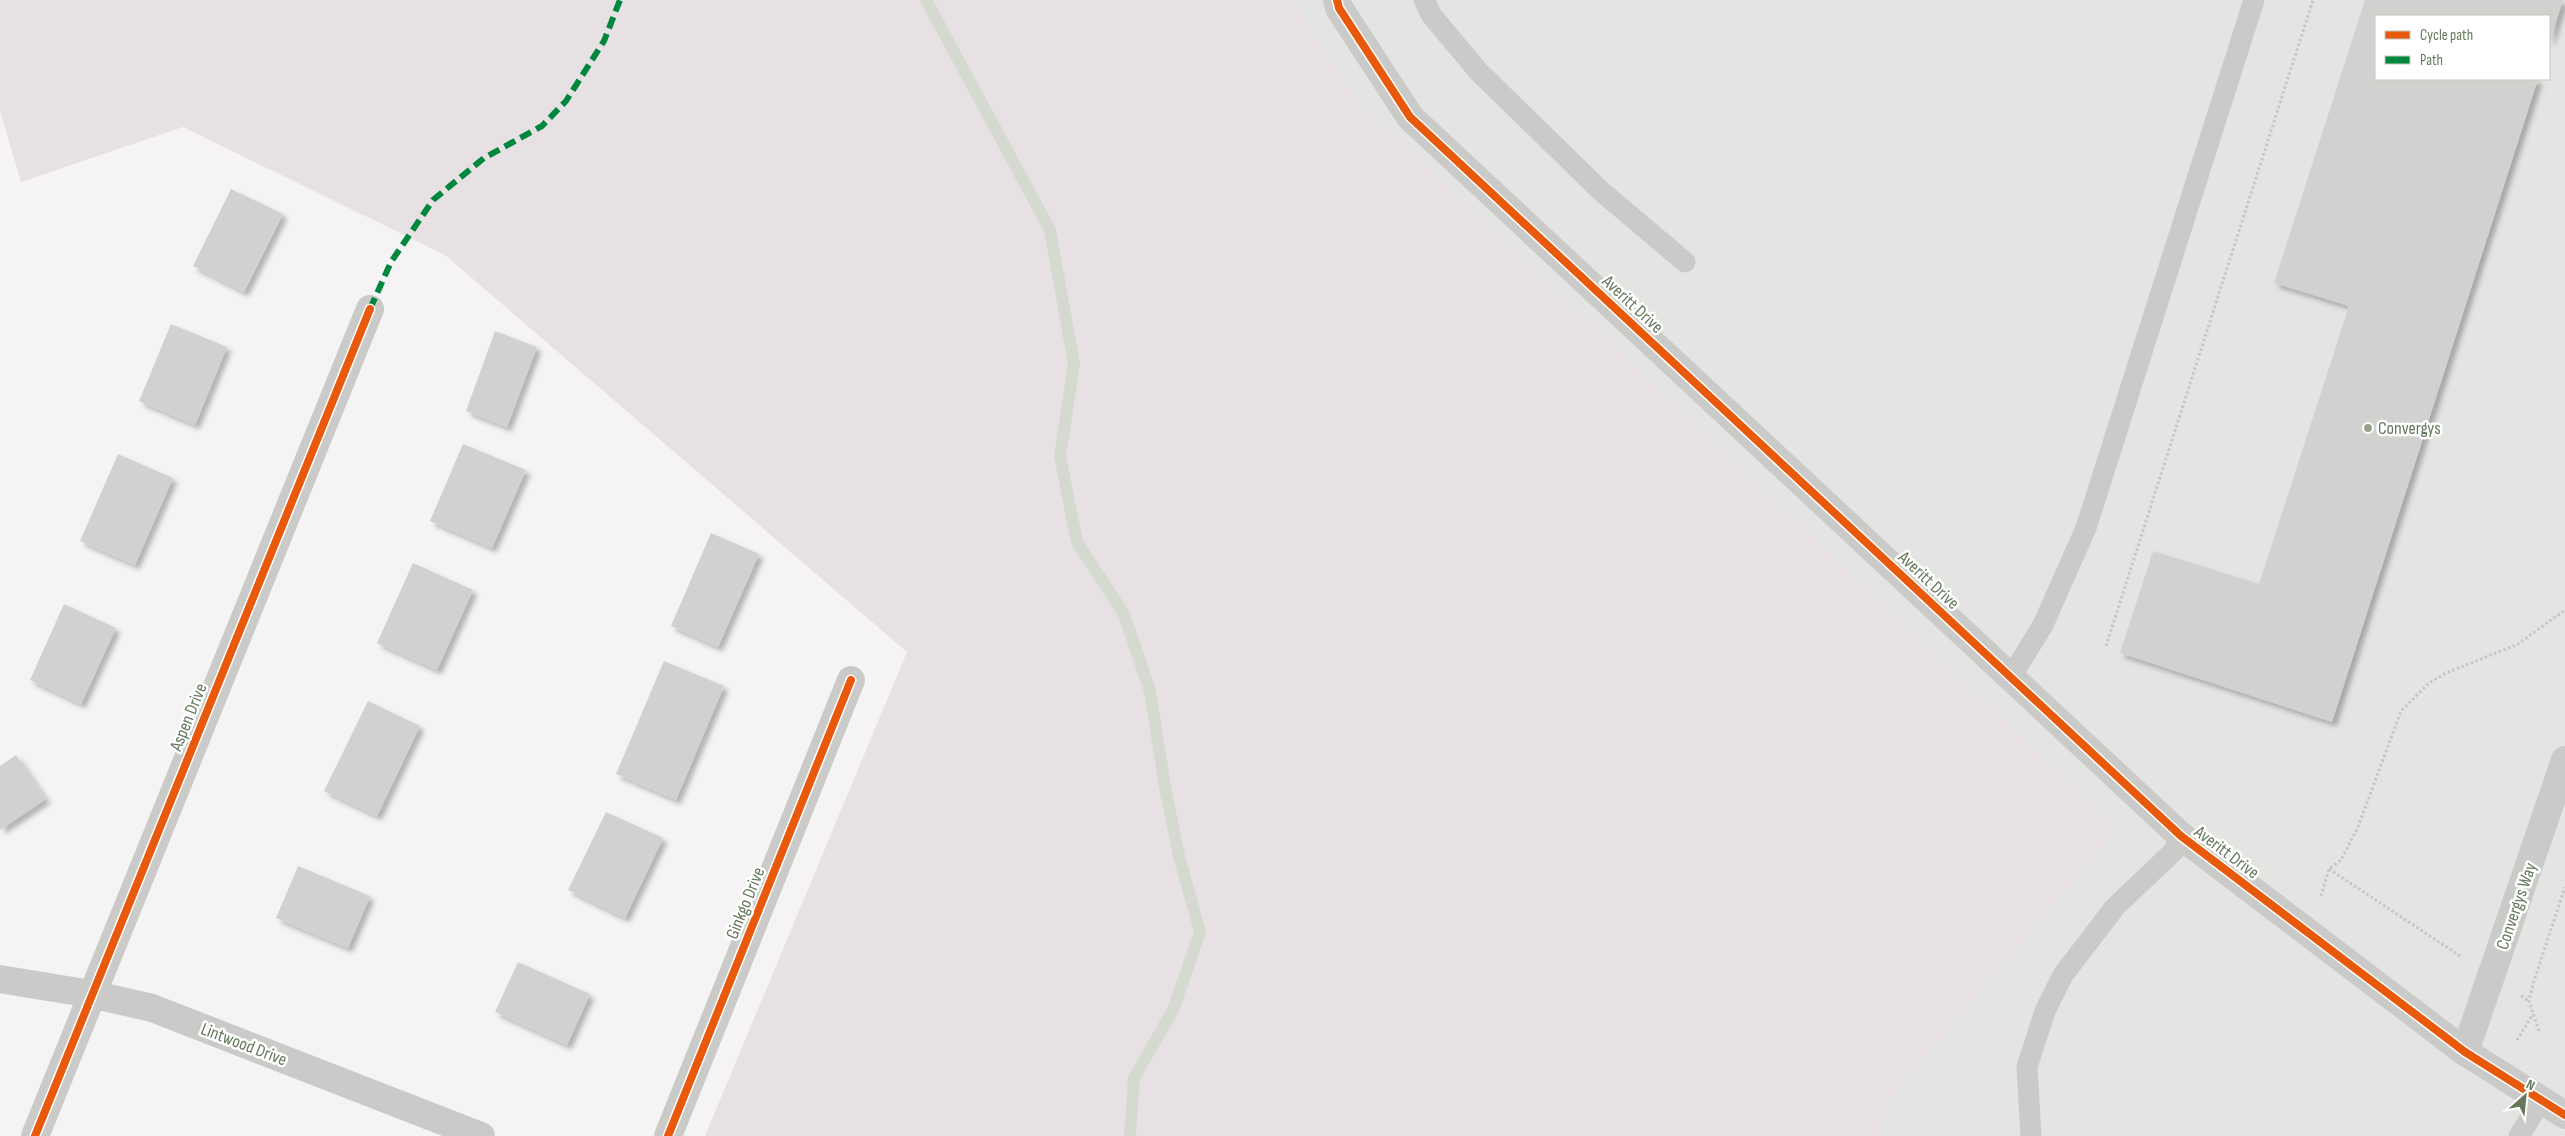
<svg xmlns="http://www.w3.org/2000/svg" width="2565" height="1136" font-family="'Sofia Sans Condensed',sans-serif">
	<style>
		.built { fill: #e4e4e2; fill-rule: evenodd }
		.green { fill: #e8e1e3 }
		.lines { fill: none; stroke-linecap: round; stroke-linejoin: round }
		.stream { stroke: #d5dad0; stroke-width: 12 }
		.building { fill: #d1d2d0; filter: url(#shadow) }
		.path { stroke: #c6c7c5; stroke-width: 3; stroke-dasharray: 2.5 2.5; stroke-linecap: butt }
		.lane { stroke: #cacbc9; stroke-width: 21 }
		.street { stroke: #cacbc9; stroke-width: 28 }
		.quiet { stroke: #00873e; stroke-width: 6; stroke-dasharray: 12 6; stroke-linecap: butt }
		.cycleway-casing { stroke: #fff; stroke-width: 11 }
		.cycleway { stroke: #e8590c; stroke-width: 8 }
		.poi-dot { fill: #97a391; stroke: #fff; stroke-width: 2 }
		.labels { text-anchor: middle; stroke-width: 5; stroke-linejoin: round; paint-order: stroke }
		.street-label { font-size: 18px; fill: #65785c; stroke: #fff }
		.poi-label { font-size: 18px; fill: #65785c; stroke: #fff; text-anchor: start }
	</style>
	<defs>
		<filter id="shadow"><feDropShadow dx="4.5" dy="4.5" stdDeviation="2.5" flood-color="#0004"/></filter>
	</defs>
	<rect width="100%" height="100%" fill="#f5f3f4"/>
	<!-- built -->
	<path class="built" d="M1297,0H2565V1136H1878L1887,1102L1360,104L1305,23ZM2376,16H2549V79H2376Z"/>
	<!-- green -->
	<path class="green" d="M0,0H1297L1305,23L1360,104L2116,829L1887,1102L1878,1136H705L907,652L445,255L183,127L21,182L0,111Z"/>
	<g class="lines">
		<!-- stream -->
		<path class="stream" d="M926,0L1050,230L1074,364L1060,456L1077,542L1124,614L1150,691L1165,787L1179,856L1200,932L1173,1010L1134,1078L1130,1136"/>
	</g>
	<!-- building -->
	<path class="building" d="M2365,0H2563L2549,44V16H2376V79H2538L2332,722L2120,653L2153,551L2259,584L2349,306L2274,283Z
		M231,189L283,214L244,292L193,266Z
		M171,324L227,347L195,425L139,401Z
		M495,331L537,347L507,427L466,411Z
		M463,444L526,470L492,548L430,521Z
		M118,454L173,478L135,565L80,541Z
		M711,533L759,554L718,647L671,626Z
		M413,563L473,590L437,670L377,643Z
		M64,604L116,628L81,704L30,680Z
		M664,661L724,686L676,800L616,774Z
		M368,701L420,726L377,816L324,791Z
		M16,755L46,799L0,830V766Z
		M606,812L663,838L625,918L568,890Z
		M298,866L370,896L348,948L276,918Z
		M518,962L590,994L567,1045L495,1012Z"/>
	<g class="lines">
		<!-- path -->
		<path class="path" d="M2106,646L2313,0
			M2329,869L2460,956
			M2321,896L2329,869L2341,860L2358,827L2401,711L2429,683L2446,673L2518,644L2565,610
			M2521,996L2529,1001
			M2539,1031L2529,1001L2533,984L2565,887
			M2517,1040L2533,1014"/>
		<!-- lane -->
		<path class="lane" d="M1424,0L1432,16L1479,72L1601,191L1685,262
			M2011,677L2043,625L2086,528L2254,0
			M2031,1136L2027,1067L2045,1011L2063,975L2115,907L2174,851L2181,836
			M2519,1136L2541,1101"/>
		<!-- street -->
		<path class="street" d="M1337,0L1339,8L1410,117L2181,836L2465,1052L2565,1115
			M0,979L91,994L152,1008L481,1136
			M2465,1052L2565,760
			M35,1136L370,309
			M668,1136L851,680"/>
		<!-- quiet -->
		<path class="quiet" d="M370,309L391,262L433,200L484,158L542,126L566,101L604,41L620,0"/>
		<defs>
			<path id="cycleway" d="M1337,0L1339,8L1410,117L2181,836L2465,1052L2565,1115
				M35,1136L370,309
				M668,1136L851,680"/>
		</defs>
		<!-- cycleway casing -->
		<use href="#cycleway" class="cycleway-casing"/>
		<!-- cycleway -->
		<use href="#cycleway" class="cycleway"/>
	</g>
	<!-- markers -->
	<circle class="poi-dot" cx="2368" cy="428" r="5"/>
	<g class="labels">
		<!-- street labels -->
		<g class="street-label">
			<text transform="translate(1633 304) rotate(43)" y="6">Averitt Drive</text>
			<text transform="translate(1929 580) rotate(43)" y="6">Averitt Drive</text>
			<text transform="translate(188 717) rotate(-68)" y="6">Aspen Drive</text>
			<text transform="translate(2227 852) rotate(37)" y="6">Averitt Drive</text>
			<text transform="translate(745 903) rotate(-68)" y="6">Ginkgo Drive</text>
			<text transform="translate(2516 906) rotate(-71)" y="6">Convergys Way</text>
			<text transform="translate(244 1044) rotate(21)" y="6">Lintwood Drive</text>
		</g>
		<!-- poi labels -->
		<g class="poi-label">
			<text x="2378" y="434">Convergys</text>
		</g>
	</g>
	<!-- legend -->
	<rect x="2375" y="15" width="175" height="65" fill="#ffffff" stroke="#c1c9be"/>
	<rect x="2385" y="31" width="25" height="8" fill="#e8590c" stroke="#c1c9be"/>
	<text x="2420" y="40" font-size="15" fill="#65785c">Cycle path</text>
	<rect x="2385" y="56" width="25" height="8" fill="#00873e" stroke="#c1c9be"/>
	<text x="2420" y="65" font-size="15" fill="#65785c">Path</text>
	<!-- north arrow -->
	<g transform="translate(2525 1096) rotate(27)" stroke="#ffffff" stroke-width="4" paint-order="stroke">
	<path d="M0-4L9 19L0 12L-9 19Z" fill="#65785c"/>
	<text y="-8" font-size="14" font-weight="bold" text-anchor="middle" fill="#65785c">N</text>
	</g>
</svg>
